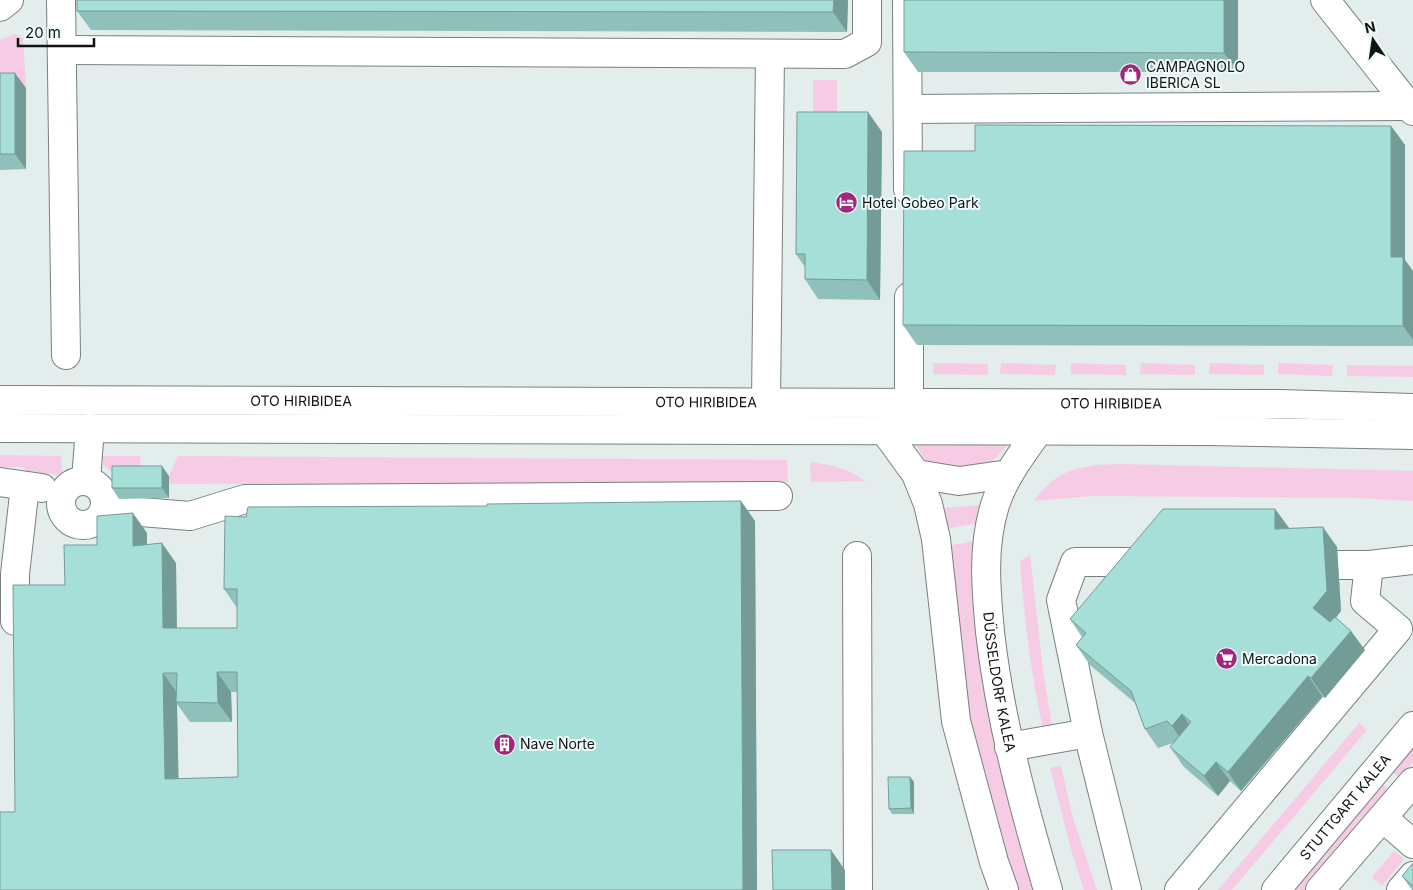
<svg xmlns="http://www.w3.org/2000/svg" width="1413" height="890" font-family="Inter,sans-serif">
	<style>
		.green { fill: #f6cbe4 }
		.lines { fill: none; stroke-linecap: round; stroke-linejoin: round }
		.minor-casing { stroke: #778180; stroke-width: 30 }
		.minor { stroke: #fff; stroke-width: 28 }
		.wall { fill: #8fc0b9; fill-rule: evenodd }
		.shaded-wall { fill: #749c96 }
		.building { fill: #a6dfd7; stroke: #749c96; fill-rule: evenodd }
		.labels { text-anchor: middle; stroke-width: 4; stroke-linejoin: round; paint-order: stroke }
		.poi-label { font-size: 14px; fill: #101414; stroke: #effbf9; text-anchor: start }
		.street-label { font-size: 14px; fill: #101414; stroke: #effbf9 }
	</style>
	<rect width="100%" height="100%" fill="#e2edec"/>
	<!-- green -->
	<path class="green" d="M15,34L23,38L26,88H0V40Z
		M813,80H837V132L813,131Z
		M933,363L988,364V375L933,374Z
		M1001,363L1056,365L1055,375L1000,374Z
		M1071,363L1126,365V375L1071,374Z
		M1141,363L1195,365V375L1140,374Z
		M1210,363L1264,365V375L1209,374Z
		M1278,363L1333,365L1332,376L1278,374Z
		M1347,365L1413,366V377L1347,376Z
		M914,442L1008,444L992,462L969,472H950L925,460Z
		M0,455L61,456L62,475L26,473L24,467H0Z
		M101,456H141L139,477H119L104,466Z
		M178,456L787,460L788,482L169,484V476Z
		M810,462C830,464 849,469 865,481L811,482Z
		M1120,464L1413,471V501L1358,498L1092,496L1034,501C1057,468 1082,465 1120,464Z
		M985,505L981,523L949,528L941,508Z
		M975,541L1038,890H1012L967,712L948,546Z
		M1030,555L1043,670L1052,726L1043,729C1031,673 1024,618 1020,562Z
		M1359,723L1367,730L1232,890H1218Z
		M1413,745V762L1399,779L1392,770Z
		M1061,766L1072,814L1097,890H1084L1072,853L1050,768Z
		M1381,783L1389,790L1305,890H1291Z
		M1394,851L1404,859L1382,886L1372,877Z"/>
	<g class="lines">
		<defs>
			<g id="minor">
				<path d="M61,0L66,355"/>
				<path d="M907,0L908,189"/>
				<path d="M1325,0L1413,111"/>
				<path d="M0,7L9,0"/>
				<path d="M62,50L845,54L867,42V0"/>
				<path d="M908,109L1409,106"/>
				<path d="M909,297V403"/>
				<path id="s1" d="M0,400L1280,404L1413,408"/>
				<path d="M766,402L770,54"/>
				<path d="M0,428L1206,431L1413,435"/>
				<path d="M884,430L916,474L928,504L936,539L956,721L994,862L1004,890"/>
				<path id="s2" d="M1039,430C1022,454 1004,477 995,505C982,547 986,589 990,632C1000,720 1023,805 1048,890"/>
				<path d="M916,474L959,481L1009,474"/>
				<path d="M86,480L90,428"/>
				<circle cx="83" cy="503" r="22"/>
				<path d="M0,482L42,488"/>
				<path d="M105,509L190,516L245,499L778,496"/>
				<path d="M857,556L858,890"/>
				<path d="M1338,565H1369L1413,560"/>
				<path d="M15,621V574L25,486"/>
				<path d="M1009,747L1088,733"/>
				<path d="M1383,818L1413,844"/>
				<path d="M1127,890L1088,733L1061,600L1075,562H1148"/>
				<path d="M1179,890L1398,629L1365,601L1369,565"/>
				<path id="s3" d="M1276,890L1413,726"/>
				<path d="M1320,890L1413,782"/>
				<path d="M1401,890L1413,876"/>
			</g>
		</defs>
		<!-- minor casing -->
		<use href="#minor" class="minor-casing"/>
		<!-- minor -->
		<use href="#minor" class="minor"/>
	</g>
	<!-- wall -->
	<path class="wall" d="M77,0H848L847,32L91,30L77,11Z
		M1238,0V72H918L904,52Z
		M0,73L26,88V169L0,170Z
		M1391,126L1405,145V260L1413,271V346L917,345L903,325L975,151Z
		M882,132L880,300L818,299L805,279V267L796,254Z
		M169,476V498L119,499L112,488Z
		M1275,509L1289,528L1337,547L1341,611L1336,618L1365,650L1325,698L1322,696L1241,791L1230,781L1218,796L1184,767L1170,747L1173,743L1158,748L1145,729L1135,703L1090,665L1076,645L1082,637L1070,619Z
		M755,521L757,890L15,812L65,585L97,545L147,533V545L176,563L177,628H237V608L224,589ZM231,692H237L238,777L178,779L177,704L190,722H232Z
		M910,777L914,782V814H892L889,809Z
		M1413,863V890H1412L1402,876Z"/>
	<!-- shaded-wall -->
	<path class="shaded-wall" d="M834,0H848L847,32L833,12Z
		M1224,0H1238V72L1224,53Z
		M15,73L26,88V169L15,154Z
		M868,112L882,132L880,300L867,280Z
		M1391,126L1405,145V260L1413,271V340L1403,326L1391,257Z
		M162,466L169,476V498L162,488Z
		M741,501L755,521L757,890H743Z
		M1275,509L1289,528L1275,529Z
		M133,513L147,533V566L133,546Z
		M1323,527L1337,547L1341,611L1327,628L1313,608Z
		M162,543L176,563L177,648L163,628Z
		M1351,631L1365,650L1325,698L1311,678Z
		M217,672L231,692L232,722L218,703Z
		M163,673L177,693L176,702L177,704L179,799L165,779Z
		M1308,676L1322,696L1241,791L1228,772Z
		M1182,714L1196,734L1186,746L1172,726Z
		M1216,762L1230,781L1218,796L1204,776Z
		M910,777L914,782V814L911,808Z
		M831,850L845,870V890H832Z"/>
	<!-- building -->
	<path class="building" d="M77,0H834L833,12L77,11Z
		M904,0H1224V53L904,52Z
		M0,73H15V154H0Z
		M797,112H868L867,280L805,279V254H796Z
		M975,125L1391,126V257H1403V326L903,325L904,151H975Z
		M112,466H162V488H112Z
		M741,501L743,890H0V812H15L13,585H65L64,545H97V516L133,513V546L162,543L163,628H237V589H224L225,516L246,517L248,507L487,506V504ZM217,672H237L238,777L165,779L163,673H177L176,702L218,703Z
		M1163,509H1275V529L1323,527L1327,591L1313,608L1330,622L1335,617L1351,631L1311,678L1308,676L1228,772L1216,762L1204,776L1170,747L1191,722L1182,714L1172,726L1167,721L1145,729L1131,691L1076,645L1086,633L1070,619Z
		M888,777H910L911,808L889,809Z
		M772,850H831L832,890H773Z
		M1413,863V886L1402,876Z"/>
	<!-- icons -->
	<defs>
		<symbol id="shop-disc" viewBox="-11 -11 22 22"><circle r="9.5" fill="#a1277d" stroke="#effbf9"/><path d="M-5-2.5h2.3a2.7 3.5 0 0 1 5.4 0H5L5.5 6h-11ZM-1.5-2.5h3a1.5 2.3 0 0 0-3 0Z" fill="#fff"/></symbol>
		<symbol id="hotel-disc" viewBox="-11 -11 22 22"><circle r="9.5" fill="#a1277d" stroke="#effbf9"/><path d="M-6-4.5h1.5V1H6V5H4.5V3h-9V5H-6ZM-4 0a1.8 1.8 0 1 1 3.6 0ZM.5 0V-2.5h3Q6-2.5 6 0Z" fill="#fff"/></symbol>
		<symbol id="supermarket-disc" viewBox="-11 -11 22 22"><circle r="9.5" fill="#a1277d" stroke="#effbf9"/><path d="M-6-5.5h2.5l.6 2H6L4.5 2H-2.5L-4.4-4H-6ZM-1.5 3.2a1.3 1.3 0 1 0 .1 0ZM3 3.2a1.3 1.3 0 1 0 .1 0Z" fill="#fff"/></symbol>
		<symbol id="building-disc" viewBox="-11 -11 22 22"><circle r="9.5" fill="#a1277d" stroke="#effbf9"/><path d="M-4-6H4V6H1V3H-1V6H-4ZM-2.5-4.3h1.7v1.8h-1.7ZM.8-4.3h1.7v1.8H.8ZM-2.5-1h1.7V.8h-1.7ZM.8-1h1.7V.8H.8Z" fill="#fff"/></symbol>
	</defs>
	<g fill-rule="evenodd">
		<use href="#shop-disc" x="1118" y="62" width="25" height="25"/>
		<use href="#hotel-disc" x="834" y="190" width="25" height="25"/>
		<use href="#supermarket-disc" x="1214" y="646" width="25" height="25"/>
		<use href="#building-disc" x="492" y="732" width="25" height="25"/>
	</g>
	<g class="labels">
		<!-- poi labels -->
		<g class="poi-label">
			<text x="1146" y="72">CAMPAGNOLO<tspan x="1146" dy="16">IBERICA SL</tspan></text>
			<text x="862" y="208">Hotel Gobeo Park</text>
			<text x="1242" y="664">Mercadona</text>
			<text x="520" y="749">Nave Norte</text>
		</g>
		<!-- street labels -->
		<g class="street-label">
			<text dy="5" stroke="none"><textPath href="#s1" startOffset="301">OTO HIRIBIDEA</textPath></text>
			<text dy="5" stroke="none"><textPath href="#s1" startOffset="706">OTO HIRIBIDEA</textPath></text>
			<text dy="5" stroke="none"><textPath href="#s1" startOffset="1111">OTO HIRIBIDEA</textPath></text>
			<text dy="5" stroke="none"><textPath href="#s2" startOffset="266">DÜSSELDORF KALEA</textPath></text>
			<text dy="5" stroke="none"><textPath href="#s3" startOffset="108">STUTTGART KALEA</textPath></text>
		</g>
	</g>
	<!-- north arrow -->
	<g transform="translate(1373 40) rotate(347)" stroke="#effbf9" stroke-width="4" paint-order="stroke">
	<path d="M0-4L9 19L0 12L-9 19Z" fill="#101414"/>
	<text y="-8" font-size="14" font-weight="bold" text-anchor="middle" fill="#101414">N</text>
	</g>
	<!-- scale -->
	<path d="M18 38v8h76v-8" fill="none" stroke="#101414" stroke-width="2.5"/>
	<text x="25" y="38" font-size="15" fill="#101414" stroke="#effbf9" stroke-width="4" paint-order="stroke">20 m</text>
</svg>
